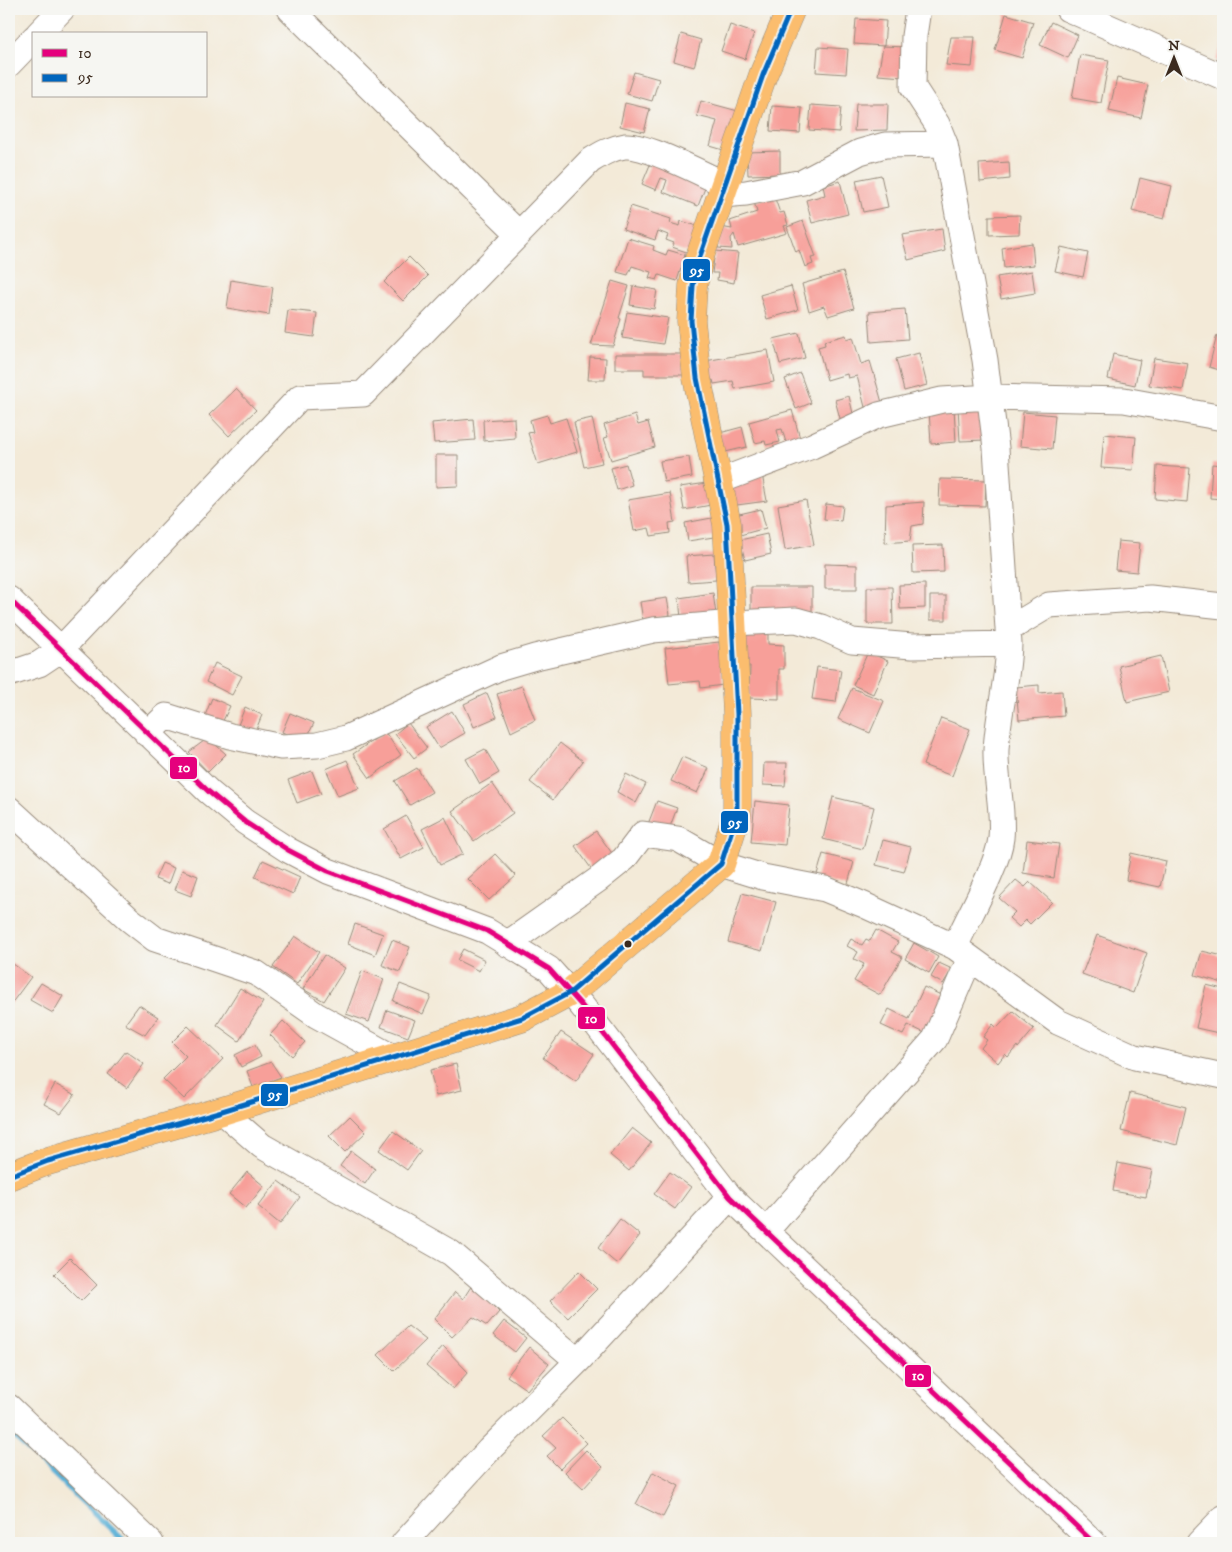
<svg xmlns="http://www.w3.org/2000/svg" width="1232" height="1552" font-family="'IM FELL DW Pica',serif">
	<style>
		.lines { fill: none; stroke-linecap: round; stroke-linejoin: round }
		.stream { stroke: #5ab1d7; stroke-width: 6 }
		.building { fill: #f79f99 }
		.minor-casing { stroke: #978a7b; stroke-width: 27 }
		.major-casing { stroke: #978a7b; stroke-width: 29 }
		.minor { stroke: #fff; stroke-width: 25 }
		.major { stroke: #fbbd6e; stroke-width: 28 }
		.bus-1-casing { stroke: #f6f6f2; stroke-width: 9 }
		.bus-2-casing { stroke: #f6f6f2; stroke-width: 9 }
		.bus-1 { stroke: #e5007d; stroke-width: 5 }
		.bus-2 { stroke: #0065bd; stroke-width: 5 }
		.bus-dot { fill: #3b2a1e; stroke: #f6f6f2; stroke-width: 2 }
		.line-badge { stroke: #f6f6f2; stroke-width: 2 }
		.badge-label { font-size: 14px; text-anchor: middle; font-weight: bold; fill: #fff }
	</style>
	<rect width="100%" height="100%" fill="#f6f6f2"/>
	<filter id="ink" filterUnits="userSpaceOnUse"><feTurbulence type="fractalNoise" baseFrequency=".02" numOctaves="2"/><feDisplacementMap in="SourceGraphic" scale="10" xChannelSelector="R" yChannelSelector="G"/><feConvolveMatrix kernelMatrix="1 2 1 2 8 2 1 2 1" color-interpolation-filters="sRGB"/></filter>
	<filter id="wash" filterUnits="userSpaceOnUse"><feTurbulence type="fractalNoise" baseFrequency=".0096" numOctaves="4" result="noise"/><feDisplacementMap in="SourceGraphic" scale="20" xChannelSelector="R" yChannelSelector="G"/><feGaussianBlur stdDeviation="1.12" result="paint"/><feColorMatrix in="noise" values="0 0 0 0 0 0 0 0 0 0 0 0 0 0 0 0 0 1.4 0 .05"/><feComposite in="paint" operator="in"/></filter>
	<g filter="url(#wash)">
		<rect width="100%" height="100%" fill="#f3ead8"/>
		<g class="lines">
			<!-- stream -->
			<path class="stream" d="M9,1431L126,1543"/>
		</g>
		<g id="blocks">
			<!-- building -->
			<path class="building" d="M1006,14L1033,22L1022,58L995,50Z
				M856,19L886,21L884,46L854,44Z
				M1051,22L1078,35L1068,58L1040,45Z
				M730,25L754,33L745,59L721,51Z
				M681,34L701,40L694,67L674,61Z
				M951,37H975L972,67L946,65Z
				M1223,42V63L1216,60Z
				M883,46L907,47L904,77L878,75Z
				M818,47L848,49L846,74L816,72Z
				M1080,55L1109,60L1101,103L1072,98Z
				M634,72L659,79L652,101L627,94Z
				M1117,78L1148,85L1141,118L1109,111Z
				M701,101L738,111L727,151L710,146L717,121L697,116Z
				M625,103L650,109L644,132L620,126Z
				M856,104H888L887,130L854,131Z
				M811,105L841,107L839,132L809,130Z
				M772,106L802,108L800,133L770,131Z
				M780,151V174L748,175L747,152Z
				M652,160L707,183L698,206L663,192L667,180L661,178L656,190L642,184Z
				M1009,162L1010,179L980,182L979,164Z
				M881,175L888,207L863,212L856,180Z
				M1140,178L1172,186L1164,219L1132,211Z
				M840,181L848,214L812,223L806,200L825,195L823,186Z
				M774,196L780,213L784,212L788,225L784,226L787,233L738,247L734,234L731,238L732,249L718,248L720,227L732,229L730,221L757,212L754,202Z
				M631,206L671,219L670,223L680,226L681,221L701,227L692,254L672,247L674,243L666,240L668,235L658,231L655,240L623,229Z
				M1020,215L1019,234L989,235V216Z
				M803,221L816,257L811,258L813,264L805,267L799,250L796,252L787,227Z
				M942,229L945,251L908,260L902,235Z
				M628,238L654,246L653,250L666,255L668,250L685,255L677,281L659,275L657,280L649,278L651,272L632,266L628,275L617,272Z
				M1032,243L1034,265L1004,268L1002,248Z
				M1061,247L1088,253L1083,277L1055,271Z
				M715,251L738,253L734,283L717,280L718,273H712Z
				M409,257L428,276L403,301L384,282Z
				M1032,271L1035,293L1001,299L997,277Z
				M843,272L854,308L828,316L824,306L809,311L802,284Z
				M231,280L273,287L269,315L227,308Z
				M612,281L629,286L619,318L621,319L613,346L591,345Z
				M633,286L657,290L654,309L630,305Z
				M791,286L798,310L767,319L760,295Z
				M905,309L908,339L871,342L869,312Z
				M288,310L317,313L314,337L285,333Z
				M627,312L668,318L663,344L622,338Z
				M799,333L805,358L780,364L773,339Z
				M846,335L847,339L853,337L861,364L870,361L883,406L866,411L857,376L848,378L847,374L827,380L818,347L825,345L824,341Z
				M1217,335L1223,336V371L1209,367Z
				M768,350L774,382L735,389L733,381L714,384L713,380L709,381L705,361Z
				M919,353L927,385L904,391L896,359Z
				M615,354H683L684,375H644V369H615Z
				M1113,354L1140,360L1135,385L1108,379Z
				M590,357L606,358L605,380H588Z
				M1154,358L1188,363L1183,390L1149,385Z
				M800,373L811,403L796,409L785,379Z
				M236,389L256,410L229,436L209,415Z
				M849,396L854,418L841,422L835,400Z
				M983,406L985,440L960,441L958,407Z
				M954,408L956,442L931,444L929,410Z
				M792,410L801,442L787,446L782,429L777,430L780,442L766,445L765,441L755,443L749,422Z
				M1023,412L1055,415L1052,449L1020,446Z
				M547,415L550,423L566,418L577,452L538,464L528,433L533,432L530,420Z
				M635,415L638,425L648,422L655,447L611,460L604,438L608,437L604,425Z
				M514,418L515,438L484,441L483,420Z
				M592,418L602,463L584,467L574,422Z
				M473,419L475,440L434,443L432,423Z
				M742,427L747,447L721,453L716,434Z
				M1104,434L1136,437L1133,470L1101,468Z
				M436,455H458V486L436,487Z
				M689,457L692,477L664,482L660,461Z
				M626,464L632,485L617,490L611,468Z
				M1212,464L1223,465V499L1210,498Z
				M1157,466L1190,468L1187,502L1155,499Z
				M762,474L767,501L737,505L730,486Z
				M940,479L986,480L985,506L939,505Z
				M707,483L711,505L684,510L680,487Z
				M670,493L675,522L669,523L670,533L651,536L649,528L634,531L628,500Z
				M806,500L814,545L785,550L778,505Z
				M924,502L923,524L912,526L910,541L885,543L886,505Z
				M826,504L843,506L841,521L824,519Z
				M761,509L766,528L740,535L735,515Z
				M717,517L720,536L688,541L685,523Z
				M767,534L771,554L745,560L740,540Z
				M1118,541L1140,543L1137,572L1115,570Z
				M943,545L944,572L913,573L912,546Z
				M714,554L716,580L688,582L686,556Z
				M825,564L857,565V589H825Z
				M925,584V608L900,609L899,585Z
				M751,587H812V612H751Z
				M867,587H892L893,624H867Z
				M713,593L716,614L681,618L679,598Z
				M930,596H946V620H930Z
				M667,598L670,615L643,620L640,602Z
				M743,629H768V644L784,645V669H779V699L749,698L750,666H745Z
				M719,642L723,685L701,688L700,681L669,684L665,648Z
				M868,652L888,661L873,694L853,685Z
				M1161,656L1169,692L1127,702L1119,666Z
				M215,663L242,676L232,695L206,682Z
				M817,667L841,670L836,702L812,699Z
				M1039,685V693L1062,691L1064,716L1019,720L1016,687Z
				M522,686L535,720L511,732L497,694Z
				M852,688L884,701L870,733L838,719Z
				M487,693L497,717L474,727L464,704Z
				M212,698L230,706L221,725L204,718Z
				M245,707L262,715L255,732L238,725Z
				M452,711L465,733L439,748L426,727Z
				M290,713L314,723L305,742L282,732Z
				M941,718L970,729L952,776L923,765Z
				M408,723L427,748L414,758L395,734Z
				M385,732L401,755L370,778L353,754Z
				M208,738L226,754L208,772L189,752Z
				M560,743L583,761L553,800L530,782Z
				M485,749L499,773L480,784L466,759Z
				M682,757L709,768L697,793L671,781Z
				M347,760L359,788L338,796L326,769Z
				M764,763H787L785,786L763,785Z
				M417,768L432,792L410,805L395,781Z
				M312,771L321,794L297,803L288,780Z
				M626,774L646,784L636,803L617,792Z
				M492,783L513,813L474,841L452,811Z
				M833,797L874,807L863,849L823,839Z
				M657,801L677,808L668,832L648,824Z
				M755,801L789,805L785,845L751,842Z
				M406,816L424,847L401,859L384,829Z
				M445,817L463,854L440,865L422,829Z
				M596,831L614,856L593,871L575,846Z
				M883,840L911,847L904,872L876,865Z
				M1027,840L1059,844L1054,878L1023,873Z
				M1131,853L1166,861L1160,887L1126,880Z
				M495,854L516,876L489,900L468,879Z
				M823,854L854,862L847,887L816,878Z
				M263,860L300,877L293,894L255,877Z
				M162,863L174,868L168,884L155,879Z
				M182,870L198,876L191,896L175,890Z
				M1016,880L1025,887L1030,882L1052,902L1030,924L1026,920L1019,927L1009,918L1015,912L999,898Z
				M742,893L776,902L762,951L728,942Z
				M355,924L383,934L375,955L348,944Z
				M876,930L898,942L892,952L902,957L880,995L854,981L864,964L854,959L858,952L847,946L851,939L862,945L866,939L870,941Z
				M1097,935L1147,953L1133,993L1082,974Z
				M295,936L319,952L297,984L273,967Z
				M392,940L410,947L400,972L382,965Z
				M914,943L938,957L929,973L905,959Z
				M463,949L485,960L479,971L457,960Z
				M1202,951L1223,956V983L1195,975Z
				M324,955L345,968L324,1001L303,989Z
				M9,961L31,977L11,1004L9,1002Z
				M939,963L952,969L943,984L931,977Z
				M362,971L384,979L369,1022L346,1014Z
				M41,983L63,996L53,1013L30,1000Z
				M400,984L431,996L423,1014L393,1001Z
				M1206,985L1223,989V1034L1196,1028Z
				M924,987L945,997L927,1034L908,1025L903,1035L881,1025L889,1009L909,1019Z
				M240,988L263,1002L239,1041L217,1025Z
				M139,1005L158,1017L145,1035L125,1024Z
				M387,1010L415,1020L408,1037L381,1027Z
				M1013,1011L1034,1029L1018,1048L1017,1046L1008,1057L1005,1054L998,1063L981,1048L987,1040L983,1037L993,1024L997,1028Z
				M283,1021L305,1042L292,1056L270,1035Z
				M188,1026L223,1059L184,1099L163,1079L186,1056L172,1042Z
				M561,1032L594,1054L576,1081L543,1058Z
				M255,1045L261,1057L241,1067L235,1055Z
				M126,1051L144,1064L127,1088L108,1074Z
				M271,1062L281,1077L253,1087L247,1071Z
				M456,1064L462,1090L436,1096L430,1070Z
				M55,1084L75,1095L61,1113L44,1104Z
				M1130,1093L1186,1107L1177,1145L1121,1131Z
				M350,1116L366,1132L345,1152L329,1136Z
				M632,1128L651,1143L629,1171L610,1155Z
				M393,1131L421,1151L407,1170L379,1150Z
				M351,1151L375,1169L365,1184L340,1166Z
				M1118,1163L1152,1170L1146,1197L1113,1191Z
				M247,1172L264,1186L246,1208L229,1194Z
				M670,1172L691,1187L675,1209L654,1194Z
				M278,1181L300,1197L280,1224L258,1206Z
				M620,1219L640,1235L617,1264L598,1248Z
				M70,1258L97,1285L81,1301L54,1274Z
				M579,1271L597,1289L568,1318L550,1301Z
				M472,1285L499,1312L487,1326L473,1317L452,1337L434,1319L455,1292L463,1299Z
				M504,1321L526,1338L515,1352L493,1335Z
				M408,1326L426,1340L394,1371L378,1355Z
				M443,1346L468,1372L453,1389L426,1366Z
				M529,1347L549,1364L527,1390L507,1376Z
				M562,1418L587,1443L560,1469L547,1456L556,1448L543,1436Z
				M586,1450L603,1467L583,1489L565,1472Z
				M653,1472L679,1486L663,1517L636,1504Z"/>
		</g>
	</g>
	<g filter="url(#ink)">
		<use href="#blocks" fill-opacity="0" stroke="#978a7b" stroke-width="1"/>
		<g class="lines">
			<defs>
				<path id="minor" d="M290,9L518,233
					M918,9L914,36L913,87L937,124L945,144L985,360L996,448L1009,644C1008,680 998,714 996,750C995,779 1004,809 1001,838C998,866 967,919 955,947
					M1068,9L1223,77
					M38,34L62,9
					M9,64L34,38
					M722,195L746,193L803,182L860,152L885,145L945,144
					M717,482L812,446L879,415L942,400L990,397L1124,400L1223,418
					M9,599L209,792L245,822L288,850L328,871L487,931L549,969L582,1006L730,1197L1094,1543
					M1009,629L1049,605L1150,598L1223,606
					M9,674L39,664L60,650L300,397L363,394L590,161C601,154 611,148 625,146C646,144 705,175 726,185
					M147,734L166,716L230,736L281,747L317,745L346,738L501,667L535,657L653,630L733,623L796,620L821,627L852,641L912,646L1009,644
					M9,809L129,919L155,939L256,973L316,1015L394,1058
					M507,944L599,879L624,859L643,834L678,839L721,864L763,877L825,889L864,905L955,947L1058,1022L1135,1057L1223,1076
					M222,1111L262,1146L451,1253L578,1361
					M766,1231L935,1039L970,958
					M9,1407L151,1543
					M404,1543L489,1450L578,1361L730,1197
					M1199,1543L1223,1518"/>
				<path id="major" d="M9,1176L48,1161L222,1111L522,1018L571,992L721,864L737,814V714L727,524L697,378L691,321L693,286L699,259L763,75L791,9"/>
			</defs>
			<!-- minor casing -->
			<use href="#minor" class="minor-casing"/>
			<!-- major casing -->
			<use href="#major" class="major-casing"/>
			<!-- minor -->
			<use href="#minor" class="minor"/>
			<!-- major -->
			<use href="#major" class="major"/>
			<defs>
				<path id="bus-1" d="M9,599L209,792L245,822L288,850L328,871L487,931L549,969L582,1006L730,1197L1094,1543"/>
				<path id="bus-2" d="M9,1176L48,1161L222,1111L522,1018L571,992L721,864L737,814V714L727,524L697,378L691,321L693,286L699,259L763,75L791,9"/>
			</defs>
			<!-- bus-1 casing -->
			<use href="#bus-1" class="bus-1-casing"/>
			<!-- bus-2 casing -->
			<use href="#bus-2" class="bus-2-casing"/>
			<!-- bus-1 -->
			<use href="#bus-1" class="bus-1"/>
			<!-- bus-2 -->
			<use href="#bus-2" class="bus-2"/>
		</g>
	</g>
	<!-- markers -->
	<circle class="bus-dot" cx="628" cy="944" r="4.5"/>
	<g class="line-badge">
		<rect x="682" y="258" width="29" height="24" rx="5" fill="#0065bd"/>
		<rect x="169" y="756" width="29" height="24" rx="5" fill="#e5007d"/>
		<rect x="720" y="810" width="29" height="24" rx="5" fill="#0065bd"/>
		<rect x="577" y="1006" width="29" height="24" rx="5" fill="#e5007d"/>
		<rect x="260" y="1083" width="29" height="24" rx="5" fill="#0065bd"/>
		<rect x="904" y="1364" width="28" height="24" rx="5" fill="#e5007d"/>
	</g>
	<g class="badge-label">
		<text x="697" y="275">95</text>
		<text x="184" y="772">10</text>
		<text x="735" y="827">95</text>
		<text x="591" y="1023">10</text>
		<text x="275" y="1099">95</text>
		<text x="918" y="1380">10</text>
	</g>
	<!-- margin -->
	<rect width="1232" height="1552" fill="none" stroke="#f6f6f2" stroke-width="30"/>
	<!-- legend -->
	<rect x="32" y="32" width="175" height="65" fill="#f6f6f2" stroke="#aba49d"/>
	<rect x="42" y="49" width="25" height="8" fill="#e5007d" stroke="#aba49d"/>
	<text x="78" y="58" font-size="15" fill="#3b2a1e">10</text>
	<rect x="42" y="74" width="25" height="8" fill="#0065bd" stroke="#aba49d"/>
	<text x="78" y="82" font-size="15" fill="#3b2a1e">95</text>
	<!-- north arrow -->
	<g transform="translate(1174 58)" stroke="#f6f6f2" stroke-width="4" paint-order="stroke">
	<path d="M0-4L9 19L0 12L-9 19Z" fill="#3b2a1e"/>
	<text y="-8" font-size="14" font-weight="bold" text-anchor="middle" fill="#3b2a1e">N</text>
	</g>
</svg>
